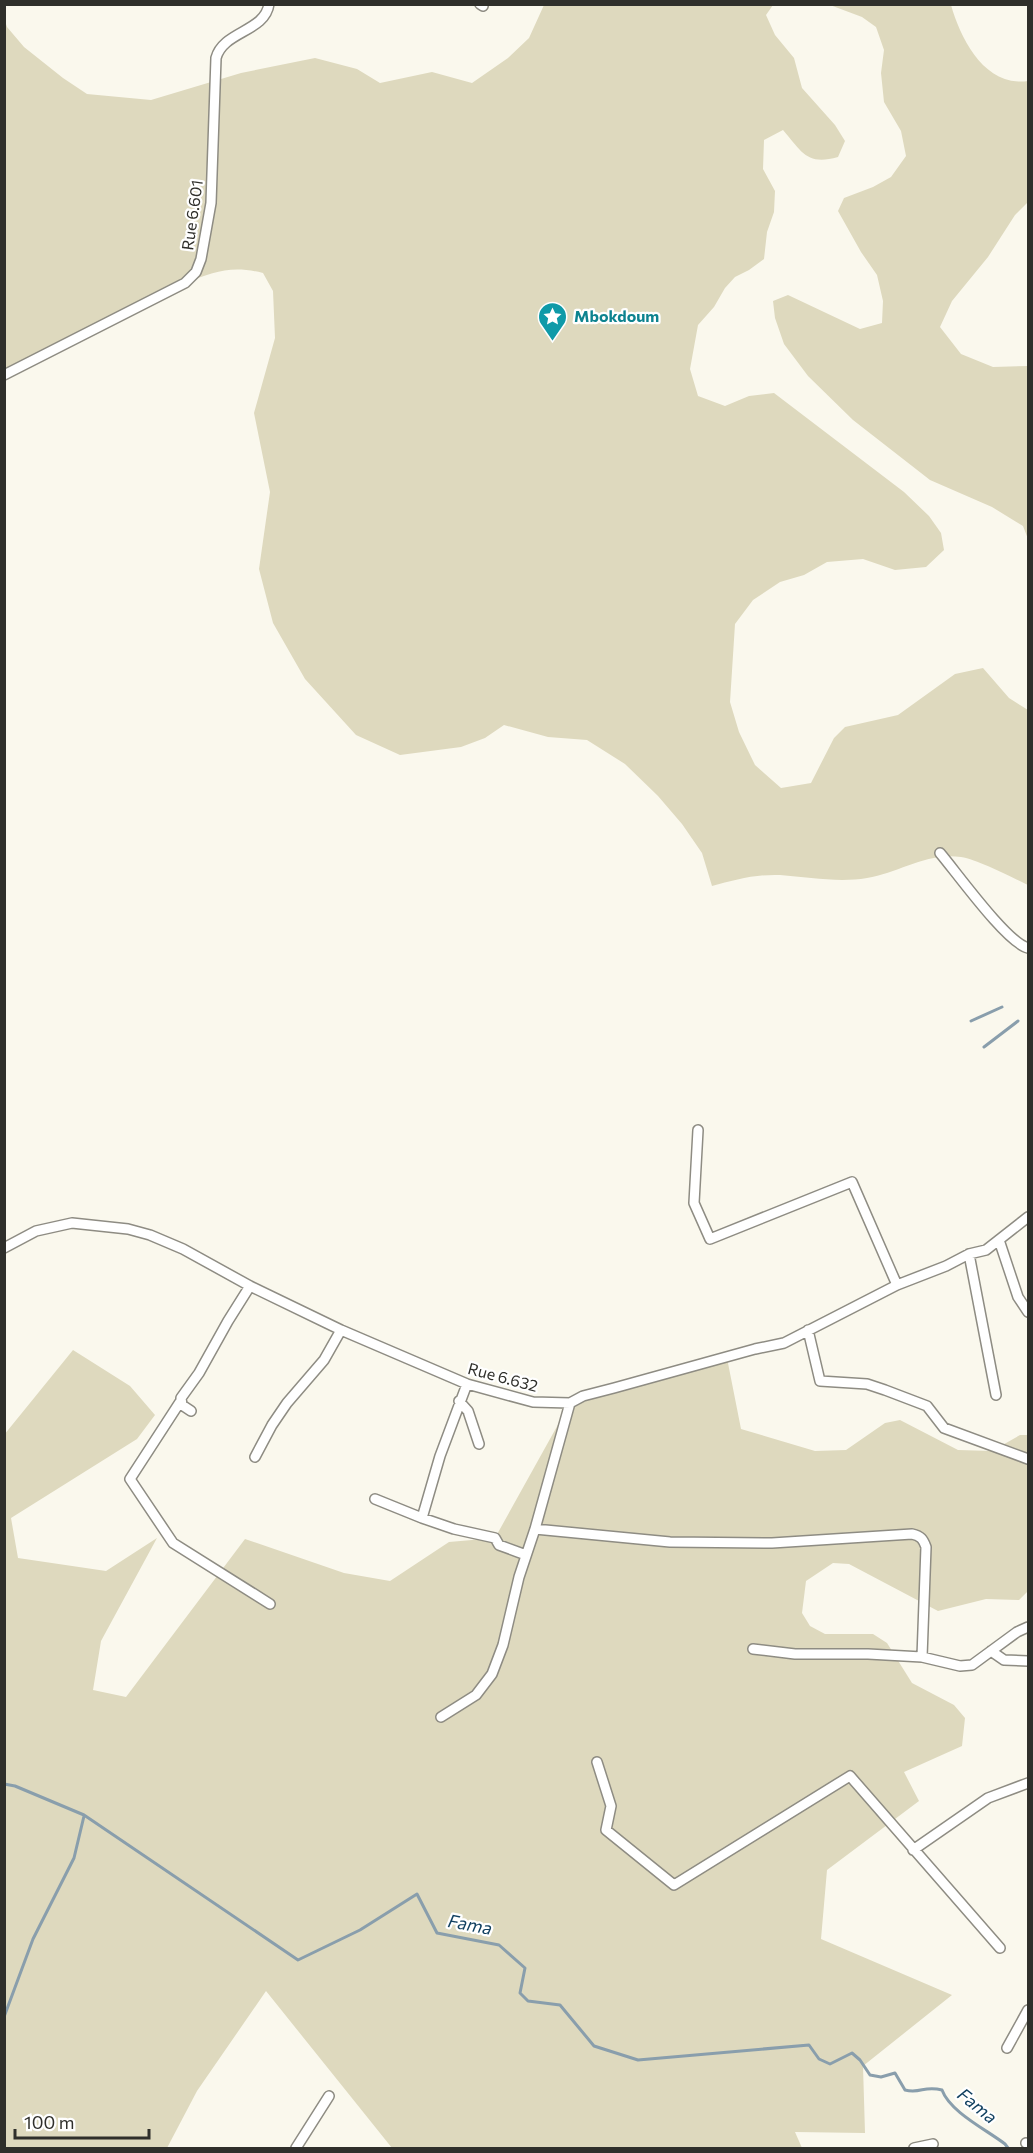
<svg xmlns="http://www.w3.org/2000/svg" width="1033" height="2153" font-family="Commissioner,sans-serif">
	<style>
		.green { fill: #ded9be }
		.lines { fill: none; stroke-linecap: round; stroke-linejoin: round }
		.stream { stroke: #899eac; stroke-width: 3 }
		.street-casing { stroke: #8e8c83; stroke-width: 12 }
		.street { stroke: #fff; stroke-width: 9 }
		.labels { text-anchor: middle; stroke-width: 4.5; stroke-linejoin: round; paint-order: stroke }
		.street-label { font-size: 16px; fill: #2f2f2b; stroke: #fff }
		.culture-label { font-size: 16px; font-weight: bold; fill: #0d838f; stroke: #fff; text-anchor: start }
		.water-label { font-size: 18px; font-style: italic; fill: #114060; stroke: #fff }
	</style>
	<rect width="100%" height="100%" fill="#faf8ed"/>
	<!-- green -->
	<path class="green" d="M544,5H773L766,15L775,35L794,58L802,88L835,125L845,141L838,157C807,166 802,152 783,130L764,140L763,169L775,191L774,212L767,232L764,259L749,270L735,277L725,288L714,307L698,325L690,369L698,396L725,406L749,396L774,393L904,492L929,516L941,533L944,550L926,567L895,570L863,559L827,562L804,575L780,582L753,600L735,624L730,702L739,732L755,765L781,788L811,783L834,738L845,727L898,715L955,674L983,668L1009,698L1028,710V885C1011,877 979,860 961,857C926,852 899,873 867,878C838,883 809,877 780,875C756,874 734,880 712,886L702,853L682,824L658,796L625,764L587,740L548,737L504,725L485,738L461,747L400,755L356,735L305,679L273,623L259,569L270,492L254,413L275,338L273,291L263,273C230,265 215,272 185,283L5,375L4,18L7,27L24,47L63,78L87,94L151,100L241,73L315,58L357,69L380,83L432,72L472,83L508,58L529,38Z
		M830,5H951C961,40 985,87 1028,81V202L1015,215L988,257L952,301L940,327L961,354L993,367L1028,366V539L1023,526L992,507L930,480L853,420L808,376L784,344L775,318L773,301L788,295L860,329L882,323L883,301L877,275L861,252L838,211L844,198L873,187L891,177L906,156L901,131L884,102L881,73L884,50L876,27L862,17Z
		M73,1350L130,1386L155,1415L137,1439L11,1518L18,1558L106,1571L157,1538L101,1641L93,1690L126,1697L245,1539L344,1573L390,1581L449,1542L495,1538L570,1403L727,1358L741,1429L815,1451L846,1450L885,1423L900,1420L958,1450L992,1451L1020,1435H1028V1591L1019,1600L986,1599L938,1611L849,1564L833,1563L806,1581L802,1613L810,1626L825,1634H873L887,1643L912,1683L954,1705L965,1718L962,1746L904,1772L919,1801L827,1870L821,1939L952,1995L863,2066L865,2133L795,2132L802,2148H392L266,1991L197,2091L167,2148H5L4,1435Z"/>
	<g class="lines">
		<!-- stream -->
		<path class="stream" d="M971,1021L1002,1007
			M984,1047L1018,1021
			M4,1784L15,1786L84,1815L298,1960L360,1930L417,1894L437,1933L499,1945L525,1968L520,1993L528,2001L560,2005L594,2046L638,2060L809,2045L819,2059L830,2064L852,2053L860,2060L870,2075L881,2077L895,2073L905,2090C921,2094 924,2085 942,2090C950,2112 987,2130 1005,2144L1008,2148
			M4,2017L33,1939L74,1858L84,1816"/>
		<defs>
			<path id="street" d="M480,4L483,6
				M4,375L185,283L196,272L201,259L211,203L216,58C223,31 265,32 269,4
				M940,853C957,873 1007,943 1028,948
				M698,1130L694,1203L710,1239L852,1182L897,1285
				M999,1240L1018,1297L1028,1312
				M4,1248L36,1231L72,1223L128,1229L150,1235L183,1249L250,1286L341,1330L467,1384L533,1402L570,1403L583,1396L614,1388L755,1349L784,1343L897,1285L946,1266L969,1254L986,1250L1028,1217
				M969,1254L996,1395
				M808,1330L820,1381L867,1384L885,1390L927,1406L944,1428L1028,1459
				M459,1401L468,1411L479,1444
				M180,1402L130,1479L173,1543L270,1604
				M191,1411L182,1405L181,1398L199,1373L228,1321L250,1286
				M255,1457L272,1425L287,1403L324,1360L341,1330
				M375,1499L422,1518L454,1529L495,1538L499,1545L526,1555
				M422,1518L440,1456L467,1384
				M535,1529L670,1542L772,1543L912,1534C921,1536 923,1539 926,1547L922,1657
				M753,1649L795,1654H868L922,1657L960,1666L972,1665L1017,1632L1028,1627
				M991,1651L1004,1660L1028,1661
				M441,1717L476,1695L492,1674L503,1645L519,1577L535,1529L570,1403
				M597,1762L611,1806L606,1830L674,1885L850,1776L1000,1948
				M913,1850L988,1798L1028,1783
				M1007,2048L1028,2010
				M1026,2143L1028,2144
				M296,2148L329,2096
				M914,2148L933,2144"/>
		</defs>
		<!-- street casing -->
		<use href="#street" class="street-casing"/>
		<!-- street -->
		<use href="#street" class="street"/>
	</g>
	<!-- icons -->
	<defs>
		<symbol id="sight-pin" viewBox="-11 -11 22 30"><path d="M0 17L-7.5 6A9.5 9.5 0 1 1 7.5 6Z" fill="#0f9aa8" stroke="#fff"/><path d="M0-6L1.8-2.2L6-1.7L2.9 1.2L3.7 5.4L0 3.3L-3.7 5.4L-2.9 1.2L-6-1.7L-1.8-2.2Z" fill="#fff"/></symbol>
	</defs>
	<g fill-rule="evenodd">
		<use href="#sight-pin" x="536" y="300" width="33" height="45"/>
	</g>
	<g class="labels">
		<!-- street labels -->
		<g class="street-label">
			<text transform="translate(192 215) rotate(-82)" y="6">Rue 6.601</text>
			<text transform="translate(503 1377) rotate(15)" y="6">Rue 6.632</text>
		</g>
		<!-- culture labels -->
		<g class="culture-label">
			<text x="574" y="322">Mbokdoum</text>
		</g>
		<!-- water labels -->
		<g class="water-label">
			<text transform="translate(470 1925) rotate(11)" y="6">Fama</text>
			<text transform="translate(977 2106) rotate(39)" y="6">Fama</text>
		</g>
	</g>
	<!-- border -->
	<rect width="1033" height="2153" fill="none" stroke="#2f2f2b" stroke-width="12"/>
	<!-- scale -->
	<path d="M15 2129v9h134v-9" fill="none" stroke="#2f2f2b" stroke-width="3"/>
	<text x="24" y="2129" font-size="18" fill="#2f2f2b" stroke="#ffffff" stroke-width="4.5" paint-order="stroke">100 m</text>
</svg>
